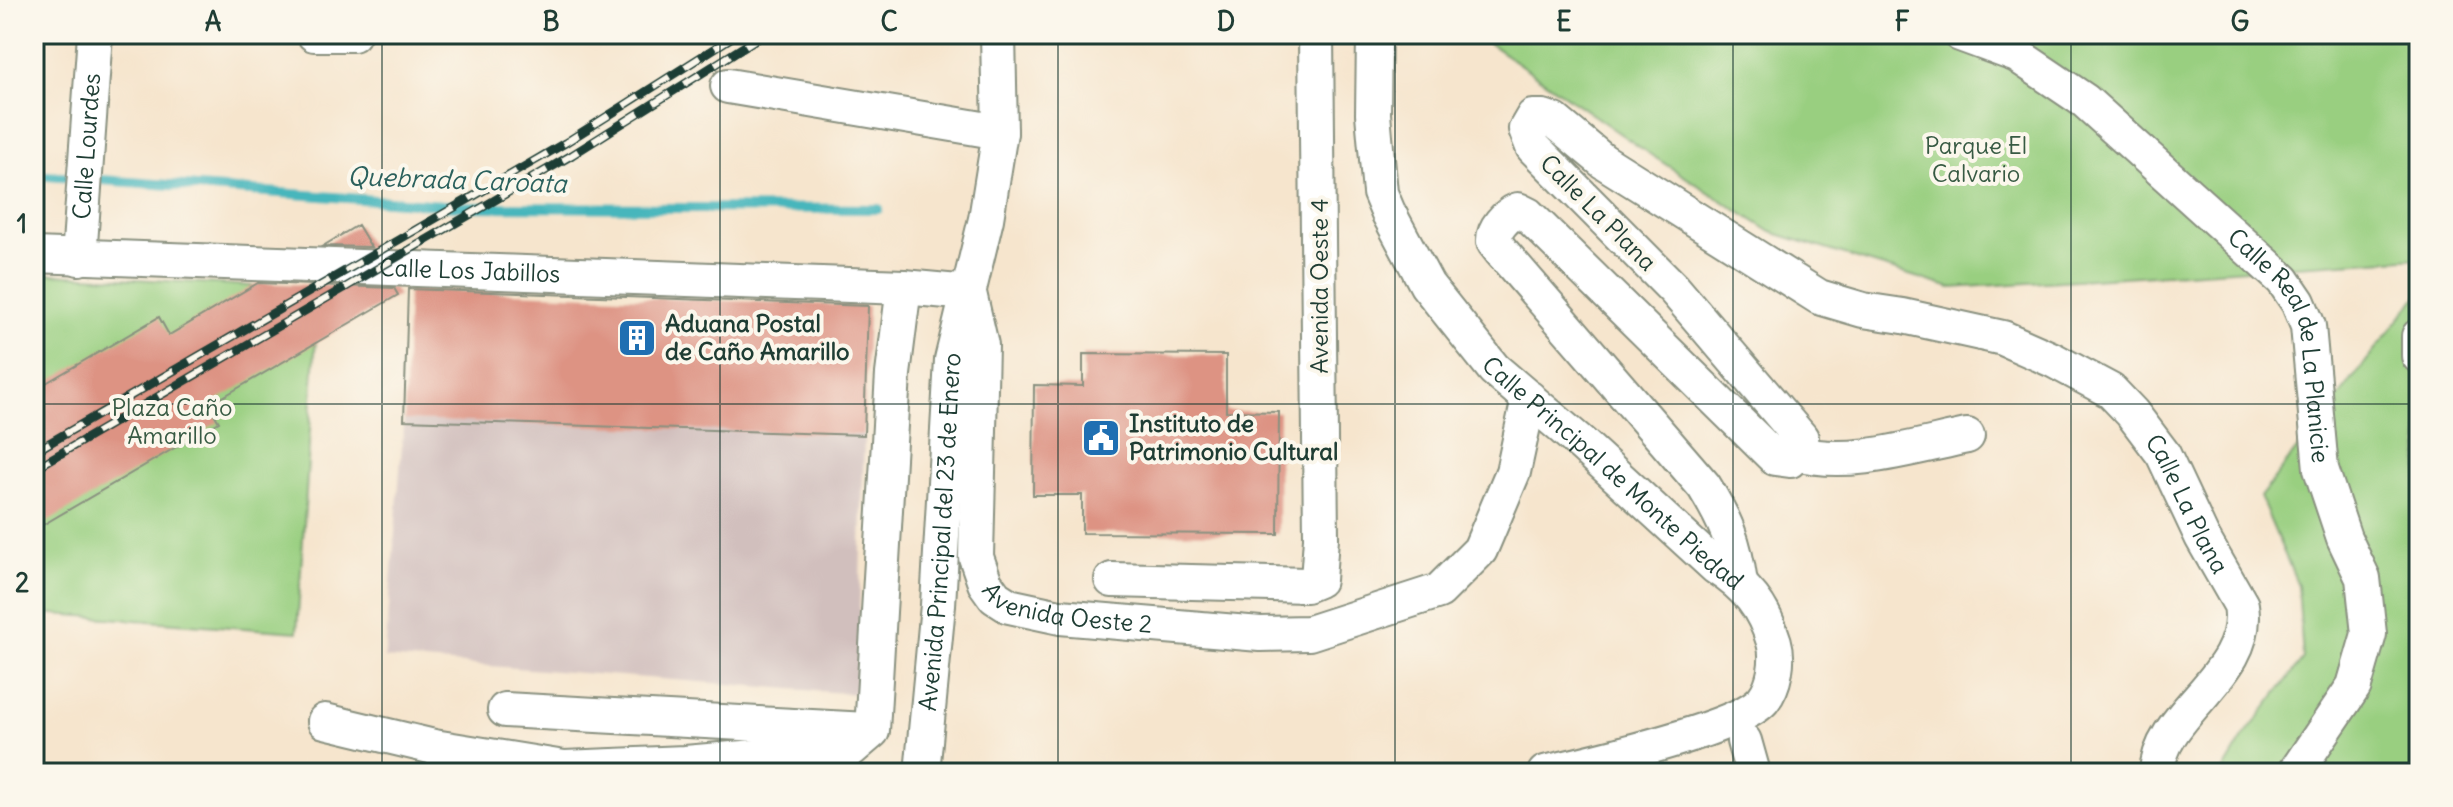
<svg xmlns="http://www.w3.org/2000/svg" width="2453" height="807" font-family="Delius,sans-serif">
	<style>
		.industrial { fill: #d1bfbd }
		.green { fill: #99cf80; stroke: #5c865a; stroke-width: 2 }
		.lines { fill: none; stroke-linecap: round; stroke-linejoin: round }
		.stream { stroke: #46b6bc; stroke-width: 10 }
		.building { fill: #dd9383 }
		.minor-casing { stroke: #8a9180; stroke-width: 38 }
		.minor { stroke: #fff; stroke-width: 34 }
		.rail-casing { stroke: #1f3d34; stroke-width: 9 }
		.rail { stroke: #fbf7ec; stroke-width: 6; stroke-dasharray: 18; stroke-linecap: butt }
		.grid { fill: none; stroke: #1f3d34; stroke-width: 2; stroke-opacity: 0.55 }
		.labels { text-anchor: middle; stroke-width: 8; stroke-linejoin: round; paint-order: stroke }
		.street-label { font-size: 24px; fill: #1f3d34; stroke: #fbf7ec }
		.park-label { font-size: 24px; fill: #375a43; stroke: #fbf7ec }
		.poi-label { font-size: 24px; font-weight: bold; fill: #1f3d34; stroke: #fbf7ec; text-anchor: start }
		.water-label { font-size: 26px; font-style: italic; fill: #2b615d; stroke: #fbf7ec }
		.neatline { fill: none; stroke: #1f3d34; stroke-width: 3 }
		.grid-label { font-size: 26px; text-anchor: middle; font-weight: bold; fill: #1f3d34 }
	</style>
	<rect width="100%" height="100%" fill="#fbf7ec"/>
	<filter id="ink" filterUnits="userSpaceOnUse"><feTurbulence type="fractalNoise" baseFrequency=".0125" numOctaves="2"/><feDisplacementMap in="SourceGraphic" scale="16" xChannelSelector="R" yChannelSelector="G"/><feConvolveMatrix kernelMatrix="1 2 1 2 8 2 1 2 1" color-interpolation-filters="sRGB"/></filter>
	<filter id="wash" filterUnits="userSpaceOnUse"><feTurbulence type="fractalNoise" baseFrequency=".006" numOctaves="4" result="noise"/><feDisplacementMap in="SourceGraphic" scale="32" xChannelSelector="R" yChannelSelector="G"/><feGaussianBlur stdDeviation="1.8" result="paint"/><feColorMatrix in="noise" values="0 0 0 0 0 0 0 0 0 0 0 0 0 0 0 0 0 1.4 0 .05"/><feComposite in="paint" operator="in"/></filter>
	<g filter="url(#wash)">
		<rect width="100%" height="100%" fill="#f6e5cd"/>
		<!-- industrial -->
		<path class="industrial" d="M404,420L864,435L857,694L385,658Z"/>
		<!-- green -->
		<path class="green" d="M1476,34H2419V258L1951,288L1771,232L1648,153Z
			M34,273L319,290L297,632L40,613L34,642Z
			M2419,294V773H2222L2243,738L2303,659L2298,585L2260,497Z"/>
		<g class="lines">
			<!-- stream -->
			<path class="stream" d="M34,175L470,207L878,209"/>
		</g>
		<g id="blocks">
			<!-- building -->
			<path class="building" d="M358,225L371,247L323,246Z
				M258,283L394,288L398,295L209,405L219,422L34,530V390L159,317L169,335Z
				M408,289L868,306L864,435L404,420Z
				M1083,354L1226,355V411L1279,412L1278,534L1082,533V495H1033L1034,385L1083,386Z"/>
		</g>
	</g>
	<g filter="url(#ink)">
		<use href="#blocks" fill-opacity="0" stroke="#8a9180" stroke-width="2"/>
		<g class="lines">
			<defs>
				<g id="minor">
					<path d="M314,34H353"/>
					<path id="s1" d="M1374,34L1373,114L1380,193L1388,212L1427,285L1494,369L1582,444L1716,567C1747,587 1763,606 1774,642C1779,659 1775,685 1763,700C1738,729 1587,763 1545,773"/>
					<path id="s2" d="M1960,34L2017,55L2085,101L2283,280L2298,302L2308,326L2321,469L2344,538L2363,578L2369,634L2354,686L2295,773"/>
					<path d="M728,86L1000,132"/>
					<path id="s3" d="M34,255L904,287L969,293"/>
					<path id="s4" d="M79,258L95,34"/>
					<path id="s5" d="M969,293L981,345L976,557L985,583L995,597L1009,606L1060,617L1260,634L1309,633L1439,591L1480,550L1513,472L1529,398"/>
					<path d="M2419,336V356"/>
					<path d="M1798,453C1848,468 1917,446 1967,436"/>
					<path d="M1112,580L1306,585L1318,580L1321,538L1316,34"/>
					<path id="s6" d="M1740,583C1734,541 1726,522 1704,486L1501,251L1494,242C1493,229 1506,215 1518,210L1528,215L1775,458L1790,460L1802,447L1801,438L1674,289L1533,147L1526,129L1533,117H1543L1555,121L1603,161L1819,297L1863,310L1903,316L2003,338L2053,360L2111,391L2132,413L2163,454L2202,537L2241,605C2253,675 2159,711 2157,773"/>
					<path d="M505,710L867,730"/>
					<path d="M325,721L434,747L564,768L685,763L851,749L872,731L893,374L904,287"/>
					<path d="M1744,741L1753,773"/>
					<path id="s7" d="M922,773L938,605L952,360L986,219L1000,132L998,34"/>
				</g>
			</defs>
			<!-- minor casing -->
			<use href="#minor" class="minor-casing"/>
			<!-- minor -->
			<use href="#minor" class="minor"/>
			<defs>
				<path id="rail" d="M34,452L565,143L737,34
					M34,469L572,155L764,34"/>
			</defs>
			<!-- rail casing -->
			<use href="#rail" class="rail-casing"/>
			<!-- rail -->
			<use href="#rail" class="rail"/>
		</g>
	</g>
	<!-- grid -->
	<path class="grid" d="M382,34V773M720,34V773M1058,34V773M1395,34V773M1733,34V773M2071,34V773M34,404H2419"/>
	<!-- icons -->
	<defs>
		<symbol id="building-square" viewBox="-11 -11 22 22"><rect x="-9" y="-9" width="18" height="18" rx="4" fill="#1f6fb2" stroke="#fbf7ec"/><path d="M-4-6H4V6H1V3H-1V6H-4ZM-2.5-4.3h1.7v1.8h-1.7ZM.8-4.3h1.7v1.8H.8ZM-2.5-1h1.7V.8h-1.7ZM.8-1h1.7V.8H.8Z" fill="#fff"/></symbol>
		<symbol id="civic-square" viewBox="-11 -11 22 22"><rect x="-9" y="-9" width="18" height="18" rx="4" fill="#1f6fb2" stroke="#fbf7ec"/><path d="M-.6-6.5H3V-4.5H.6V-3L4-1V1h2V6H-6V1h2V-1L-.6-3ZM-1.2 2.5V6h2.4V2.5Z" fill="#fff"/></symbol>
	</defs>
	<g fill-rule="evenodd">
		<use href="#building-square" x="615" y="316" width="44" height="44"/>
		<use href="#civic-square" x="1079" y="416" width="44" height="44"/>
	</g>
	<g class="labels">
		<!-- street labels -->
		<g class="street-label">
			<text dy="8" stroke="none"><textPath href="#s4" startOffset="112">Calle Lourdes</textPath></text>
			<text transform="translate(1598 213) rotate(45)" y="8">Calle La Plana</text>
			<text dy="8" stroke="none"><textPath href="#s3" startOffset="436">Calle Los Jabillos</textPath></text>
			<text transform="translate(1320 286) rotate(-90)" y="8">Avenida Oeste 4</text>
			<text dy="8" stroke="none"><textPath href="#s2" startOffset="470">Calle Real de La Planicie</textPath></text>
			<text dy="8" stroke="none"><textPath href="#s1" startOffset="528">Calle Principal de Monte Piedad</textPath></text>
			<text dy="8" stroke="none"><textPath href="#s6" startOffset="2084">Calle La Plana</textPath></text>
			<text dy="8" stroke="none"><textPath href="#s7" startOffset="242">Avenida Principal del 23 de Enero</textPath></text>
			<text dy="8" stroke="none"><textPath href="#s5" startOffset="384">Avenida Oeste 2</textPath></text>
		</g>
		<!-- park labels -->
		<g class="park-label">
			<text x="1976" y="154">Parque El<tspan x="1976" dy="28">Calvario</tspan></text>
			<text x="172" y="416">Plaza Caño<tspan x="172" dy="28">Amarillo</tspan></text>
		</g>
		<!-- poi labels -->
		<g class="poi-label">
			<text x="665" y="332">Aduana Postal<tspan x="665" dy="28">de Caño Amarillo</tspan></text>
			<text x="1129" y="432">Instituto de<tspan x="1129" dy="28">Patrimonio Cultural</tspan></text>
		</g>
		<!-- water labels -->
		<g class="water-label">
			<text transform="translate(457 180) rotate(2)" y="9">Quebrada Caroata</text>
		</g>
	</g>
	<!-- margin -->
	<rect width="2453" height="807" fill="none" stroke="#fbf7ec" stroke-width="88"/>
	<rect x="44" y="44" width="2365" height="719" class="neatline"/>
	<g class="grid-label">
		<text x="213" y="31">A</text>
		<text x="551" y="31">B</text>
		<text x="889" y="31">C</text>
		<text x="1226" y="31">D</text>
		<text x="1564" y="31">E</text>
		<text x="1902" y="31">F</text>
		<text x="2240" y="31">G</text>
		<text x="22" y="233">1</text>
		<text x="22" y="592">2</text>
	</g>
</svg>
